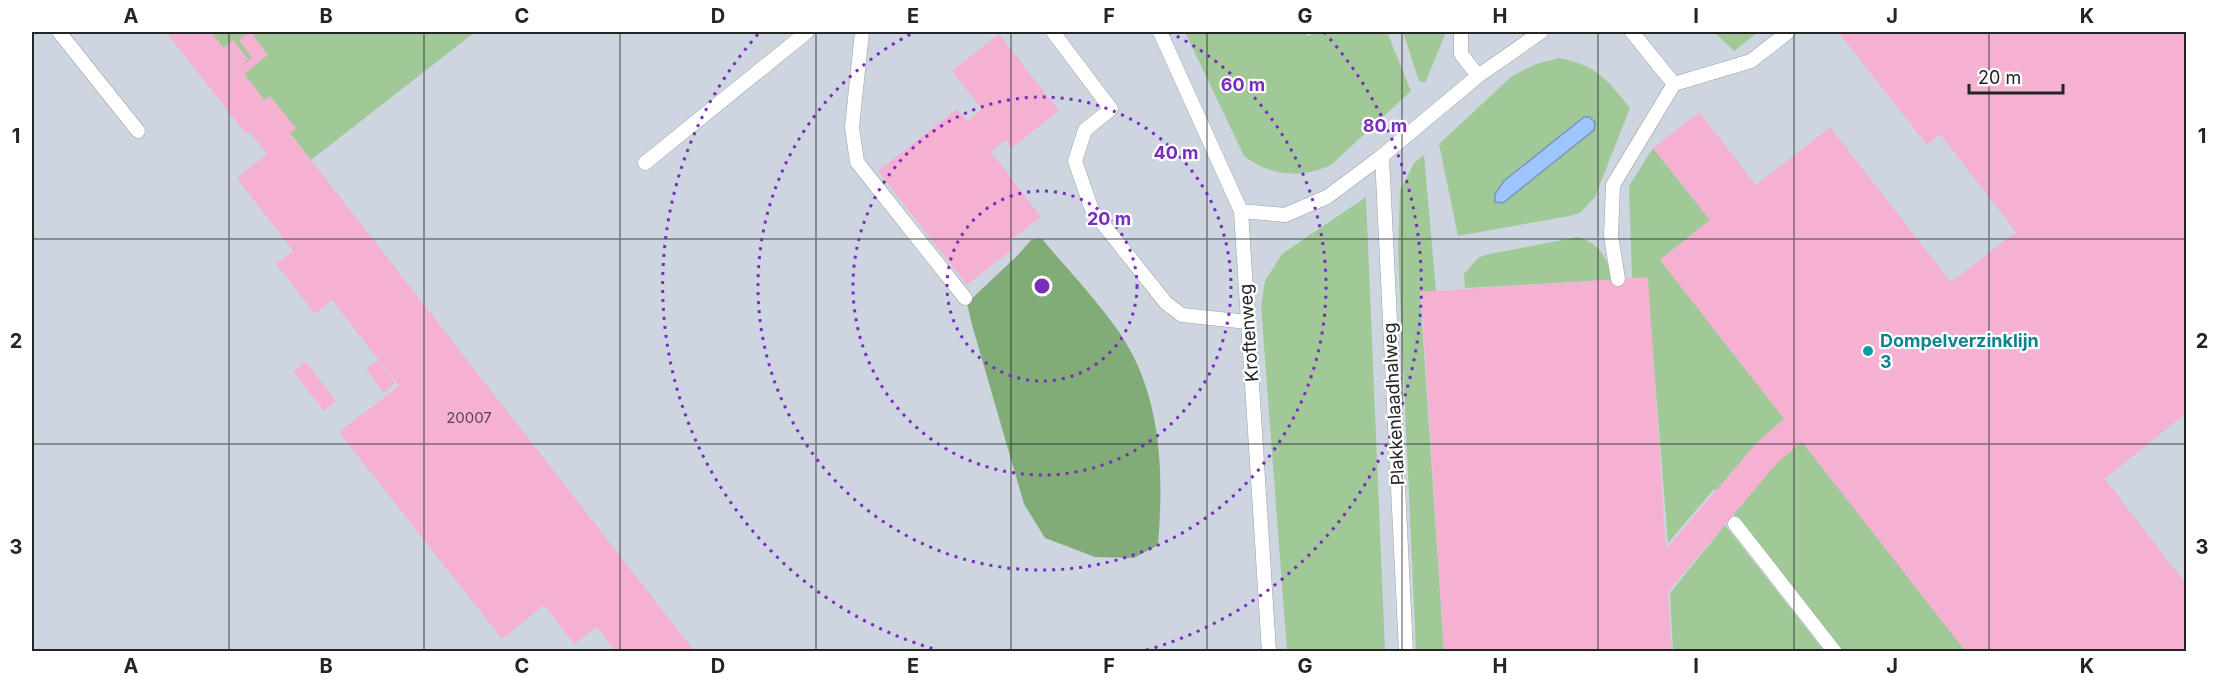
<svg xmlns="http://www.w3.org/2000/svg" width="2218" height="683" font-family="Inter,sans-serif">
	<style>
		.built { fill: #cdd6e0 }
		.green { fill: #a1c897 }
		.forest { fill: #82ac77 }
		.water { fill: #9ec6fd; stroke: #7995bc; stroke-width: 1.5 }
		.building { fill: #f5b1d1 }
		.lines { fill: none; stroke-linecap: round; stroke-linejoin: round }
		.lane-casing { stroke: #9ca0a4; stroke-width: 15 }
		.lane { stroke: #fff; stroke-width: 14 }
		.grid { fill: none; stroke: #222425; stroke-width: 1.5; stroke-opacity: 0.55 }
		.ring { fill: none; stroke: #7b2cbf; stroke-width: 3; stroke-dasharray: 3 6 }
		.culture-dot { fill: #0f9aa8; stroke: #fff; stroke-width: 2 }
		.labels { text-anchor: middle; stroke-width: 4.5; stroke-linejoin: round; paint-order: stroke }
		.number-label { font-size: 15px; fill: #574750 }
		.street-label { font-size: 18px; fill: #222425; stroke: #fff }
		.culture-label { font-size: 18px; font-weight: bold; fill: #0d838f; stroke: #fff; text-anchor: start }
		.centre { fill: #7b2cbf; stroke: #fff; stroke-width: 3 }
		.ring-label { font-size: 18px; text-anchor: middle; font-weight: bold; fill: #7b2cbf; stroke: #fff; stroke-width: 4.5; stroke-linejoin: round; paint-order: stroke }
		.neatline { fill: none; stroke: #222425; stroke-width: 2 }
		.grid-label { font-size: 20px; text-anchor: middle; font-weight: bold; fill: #222425 }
	</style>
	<rect width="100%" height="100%" fill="#dce0e4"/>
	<!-- built -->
	<path class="built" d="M32,32H2186V651H32Z"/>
	<!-- green -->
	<path class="green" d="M211,32H475L311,160Z
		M1185,32H1304L1308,36L1315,32H1387L1411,91L1331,165C1300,179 1271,176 1244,156Z
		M1403,32H1446L1425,83L1419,81Z
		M1714,32H1758L1734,51Z
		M1559,58C1596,65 1607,79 1630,108L1595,197L1580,213L1569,216L1458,236L1439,144L1512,76L1536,64Z
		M1653,148L1710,220L1660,260L1966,651H1843L1714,489L1668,543L1647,278L1632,279L1629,186Z
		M1424,155L1436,291L1420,292L1444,652L1416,651L1398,251L1400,191L1414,163Z
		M1366,197L1385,651H1287L1261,306L1265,281L1282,254Z
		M1578,237C1599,243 1609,258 1611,280L1465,288L1464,274L1478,258L1485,255Z
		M1725,525L1824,651H1673L1670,593Z"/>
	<!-- forest -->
	<path class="forest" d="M1042,239C1068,270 1096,299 1119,332C1162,394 1164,473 1158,545L1134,558L1095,557L1045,538L1024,504L972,325L967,303L1018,255L1031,240Z"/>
	<!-- water -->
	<path class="water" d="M1584,117H1589L1595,122L1594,130L1503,203L1495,202V194L1504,181Z"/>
	<!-- building -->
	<path class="building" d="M166,32H211L224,48L233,40L248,59L239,67L252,58L239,40L251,32L268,55L244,74L264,100L270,96L296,128L290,133L695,652H616L597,627L574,644L544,605L502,639L339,432L399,386L332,300L315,314L276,264L293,251L237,178L267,154L249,131L246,134Z
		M1838,32H2186V413L2105,479L2186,584V652H1966L1802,442L1778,462L1668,592L1672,652H1444L1421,292L1648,277L1666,549L1758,441L1784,419L1660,260L1710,220L1653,148L1699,112L1756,185L1830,127L1951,282L2016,232L1940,134L1927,145Z
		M999,34L1059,111L1012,148L1006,140L991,152L1041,217L1008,242L1013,249L967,285L878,171L957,109L967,121L982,109L952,71Z
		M378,360L395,383L384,393L366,369Z
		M306,362L336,401L324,411L293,372Z"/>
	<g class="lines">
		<defs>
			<path id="lane" d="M59,32L138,131
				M862,32L852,127L857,162L965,298
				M1053,32L1111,109L1085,130L1075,161L1092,210L1166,303L1182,315L1248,322
				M1160,32L1241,211L1269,652
				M1461,32V54L1478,76
				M1674,84L1751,61L1788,32
				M1382,156L1406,652
				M645,163L807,32
				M1241,211L1285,215L1327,197L1382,156L1478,76L1541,32
				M1618,279L1611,236L1613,185L1674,84L1632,32
				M1735,524L1835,652"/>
		</defs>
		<!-- lane casing -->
		<use href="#lane" class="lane-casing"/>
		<!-- lane -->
		<use href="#lane" class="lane"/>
	</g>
	<!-- grid -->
	<path class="grid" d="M229,32V652M424,32V652M620,32V652M816,32V652M1011,32V652M1207,32V652M1402,32V652M1598,32V652M1794,32V652M1989,32V652M32,239H2186M32,444H2186"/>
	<!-- distance rings -->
	<g class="ring">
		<circle cx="1042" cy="286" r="95"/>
		<circle cx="1042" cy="286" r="189"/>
		<path d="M1169 32A284 284 0 1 1 915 32"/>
		<path d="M941 651A379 379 0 0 1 760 32M1324 32A379 379 0 0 1 1143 651"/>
	</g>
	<!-- markers -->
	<circle class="culture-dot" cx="1868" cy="351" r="6"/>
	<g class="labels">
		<!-- number labels -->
		<g class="number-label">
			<text x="469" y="423">20007</text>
		</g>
		<!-- street labels -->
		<g class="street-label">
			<text transform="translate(1249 333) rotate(-94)" y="6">Kroftenweg</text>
			<text transform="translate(1394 404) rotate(-93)" y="6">Plakkenlaadhalweg</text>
		</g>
		<!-- culture labels -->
		<g class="culture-label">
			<text x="1880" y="347">Dompelverzinklijn<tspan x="1880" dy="21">3</tspan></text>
		</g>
	</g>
	<circle cx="1042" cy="286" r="9" class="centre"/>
	<g class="ring-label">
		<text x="1243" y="91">60 m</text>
		<text x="1385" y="132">80 m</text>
		<text x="1176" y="159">40 m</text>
		<text x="1109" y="225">20 m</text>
	</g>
	<!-- border -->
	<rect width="2218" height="683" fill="none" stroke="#ffffff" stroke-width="66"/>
	<!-- scale -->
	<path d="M1969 84v9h94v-9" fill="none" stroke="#222425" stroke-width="3"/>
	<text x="1978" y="84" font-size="18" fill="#222425" stroke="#ffffff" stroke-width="4.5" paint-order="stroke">20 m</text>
	<rect x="33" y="33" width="2152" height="617" class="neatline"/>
	<g class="grid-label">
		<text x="131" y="23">A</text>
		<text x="326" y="23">B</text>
		<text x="522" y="23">C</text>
		<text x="718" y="23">D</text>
		<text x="913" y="23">E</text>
		<text x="1109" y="23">F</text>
		<text x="1305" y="23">G</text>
		<text x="1500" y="23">H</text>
		<text x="1696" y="23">I</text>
		<text x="1892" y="23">J</text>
		<text x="2087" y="23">K</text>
		<text x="16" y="143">1</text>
		<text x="2202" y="143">1</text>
		<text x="16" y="348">2</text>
		<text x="2202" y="348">2</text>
		<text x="16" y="554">3</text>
		<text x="2202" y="554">3</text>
		<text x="131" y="673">A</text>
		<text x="326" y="673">B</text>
		<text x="522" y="673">C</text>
		<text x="718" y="673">D</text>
		<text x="913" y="673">E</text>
		<text x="1109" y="673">F</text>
		<text x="1305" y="673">G</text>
		<text x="1500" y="673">H</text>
		<text x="1696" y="673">I</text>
		<text x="1892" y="673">J</text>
		<text x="2087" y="673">K</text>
	</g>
</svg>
